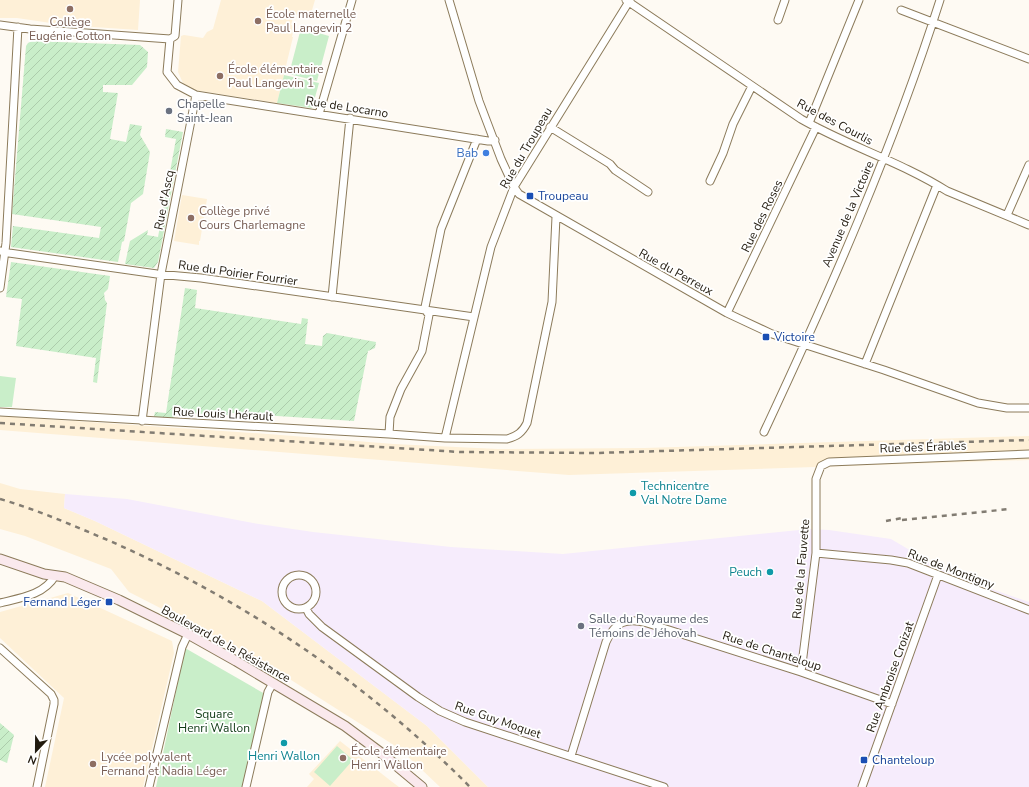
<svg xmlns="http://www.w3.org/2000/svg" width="1029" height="787" font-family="'Nunito Sans',sans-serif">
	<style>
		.built { fill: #fef0d7 }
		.industrial { fill: #f6ecfc }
		.park { fill: #c9eec9 }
		.garden { fill: url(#garden-furrows) }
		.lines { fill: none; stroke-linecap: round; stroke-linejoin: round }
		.minor-casing { stroke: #8c7b5b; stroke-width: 9 }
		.secondary-casing { stroke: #8c7b5b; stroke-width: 11 }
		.minor { stroke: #fff; stroke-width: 7 }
		.secondary { stroke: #fae9ed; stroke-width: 9 }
		.rail { stroke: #827c72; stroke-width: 2.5; stroke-dasharray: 5 5; stroke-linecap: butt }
		.education-dot { fill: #8d6e63; stroke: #fff; stroke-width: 1.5 }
		.worship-dot { fill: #6b7280; stroke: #fff; stroke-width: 1.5 }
		.shop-dot { fill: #3f7fe0; stroke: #fff; stroke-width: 1.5 }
		.transit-dot { fill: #1a4fb4; stroke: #fff; stroke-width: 1.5 }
		.culture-dot { fill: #0f9aa8; stroke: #fff; stroke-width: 1.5 }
		.labels { text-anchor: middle; stroke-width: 3.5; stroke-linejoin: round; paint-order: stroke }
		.education-label { font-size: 12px; fill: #785e54; stroke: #fff; text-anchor: start }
		.worship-label { font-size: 12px; fill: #5b616d; stroke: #fff; text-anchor: start }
		.street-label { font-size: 12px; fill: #211a0e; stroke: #fff }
		.shop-label { font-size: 12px; fill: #366cbe; stroke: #fff; text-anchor: end }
		.transit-label { font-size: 12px; fill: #164399; stroke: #fff; text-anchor: start }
		.culture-label { font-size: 12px; fill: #0d838f; stroke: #fff; text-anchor: start }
		.park-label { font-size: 12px; fill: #0d3913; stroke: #fff }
	</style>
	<defs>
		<pattern id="garden-furrows" width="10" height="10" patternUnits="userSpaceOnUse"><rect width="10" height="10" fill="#c9eec9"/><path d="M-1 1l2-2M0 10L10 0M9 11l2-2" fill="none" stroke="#acccab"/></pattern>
	</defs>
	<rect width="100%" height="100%" fill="#fefaf3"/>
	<!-- built -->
	<path class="built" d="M0,0H140L138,30L64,25L17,18H0Z
		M221,0H315L310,17L294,14L291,25L294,26L292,37H293L277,103L194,90L183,83L178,72L181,36L184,35L203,38L207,32L213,29Z
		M182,195L207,199L200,241H199V245L174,241Z
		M0,416L268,434L394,444L498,449L644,448L1029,436V460L569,475L0,430Z
		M0,483L20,489L65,494L64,508L95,521L262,601L427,726L488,787H440L400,749L250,654L129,592L111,569L25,536L0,529Z
		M68,593L172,641L174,653L143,787H45L64,698L0,638V612Z
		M340,741L391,781L399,787H307L314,779L309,774Z"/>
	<!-- industrial -->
	<path class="industrial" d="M65,494L127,499L253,523L313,532L451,547L563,554L809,529L829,530L891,539L952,575L1029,602V787H488L427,726L262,601L95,521L64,508Z"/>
	<!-- park -->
	<path class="park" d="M301,28L329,36L317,81L289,74Z
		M284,75L319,83L312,108L277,103Z
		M0,376L16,378L12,407H0Z
		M185,648L265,694L243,787H156Z
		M337,746L353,760L330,786L314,772Z"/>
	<!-- garden -->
	<path class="garden" d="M32,41L140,45L148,52L147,67L132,85H103V92L118,93L110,139L126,142L130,124L142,126L140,135L150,152L143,194L131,203L124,241L122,242L118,262L11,247L13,226L99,238L101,227L12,214L26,46L28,43Z
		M166,129L183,132L158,262L154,268L125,264L130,241L148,230L147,235L158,237L176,139L165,137Z
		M11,262L110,276L108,289L104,293L105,300L107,303L97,383L93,382L96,358L16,346L22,299L6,297Z
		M185,288L197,290L195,308L301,324L302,318L308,319L305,344L322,346L323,336L327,333L376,342L375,348L368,351L354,421L232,413L230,421L228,415H219L176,412L174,418L154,417L155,412L166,413Z
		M0,723L14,735L7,763L0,760Z"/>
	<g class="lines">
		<defs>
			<path id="minor" d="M178,0L175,36L170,39L167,72L177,85L196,95L488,141L495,140
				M449,0L479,101L501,159L514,187L519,194L727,313L772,334L884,370L978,403L1007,408H1029
				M626,0L801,119C848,146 901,162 947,191L1029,225
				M901,10L1029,59
				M778,20L785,0
				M0,25L30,29L170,39
				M319,114L352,0
				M809,123L859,0
				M550,127L610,164L615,170L648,192
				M710,181L723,153L733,124L752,86
				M1007,215L1029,165
				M0,251L9,253L157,274L201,278L474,317
				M0,288L6,243L18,27
				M332,297L350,118
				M727,313L816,127
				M865,364L937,185
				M0,412L389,434L445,438L507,439C517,436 522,433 527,423L552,302L556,217
				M142,421L161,274L196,95
				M764,432C830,291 893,148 940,0
				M389,434L390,417L401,389L422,351L429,315L426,311L425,307L441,229L477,139
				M445,438L491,247L514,187L630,0
				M816,553L891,560L908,563L1029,610
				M282 592a17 17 0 1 1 34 0a17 17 0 1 1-34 0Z
				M0,603C20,598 44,595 55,576
				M306,608L309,614L322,627L418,697L440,711L465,722L664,787
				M0,648L51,694L54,700V704L37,787
				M801,672L816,553V479L821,466L829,462L1029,454
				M571,756L606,642C615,622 626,617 647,623L801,672L892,704
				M149,787L182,647L188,634
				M246,787L268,692L273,683
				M862,787L938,575"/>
			<path id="secondary" d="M0,559L44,574L65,577L119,600L188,634L236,661L345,726L380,752L422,787"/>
		</defs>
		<!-- minor casing -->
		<use href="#minor" class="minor-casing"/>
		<!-- secondary casing -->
		<use href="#secondary" class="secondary-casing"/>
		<!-- minor -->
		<use href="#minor" class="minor"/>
		<!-- secondary -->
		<use href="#secondary" class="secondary"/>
		<!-- rail -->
		<path class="rail" d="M0,423L460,452L595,453L1029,440
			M0,499C38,510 74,526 110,541C245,601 366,682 470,787
			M902,520L1010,509
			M886,521L902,518"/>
	</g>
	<!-- markers -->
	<g class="education-dot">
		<circle cx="70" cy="9" r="4"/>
		<circle cx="258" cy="21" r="4"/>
		<circle cx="220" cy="76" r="4"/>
		<circle cx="191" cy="218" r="4"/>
		<circle cx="343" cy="758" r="4"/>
		<circle cx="93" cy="764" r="4"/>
	</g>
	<g class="worship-dot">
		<circle cx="169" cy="111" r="4"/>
		<circle cx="581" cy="626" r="4"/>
	</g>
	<circle class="shop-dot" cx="486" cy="153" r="4"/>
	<g class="transit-dot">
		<rect x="526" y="192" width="8" height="8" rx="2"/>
		<rect x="762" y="333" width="8" height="8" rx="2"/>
		<rect x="105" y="598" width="8" height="8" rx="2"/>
		<rect x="860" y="756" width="8" height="8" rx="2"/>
	</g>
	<g class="culture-dot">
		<circle cx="633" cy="493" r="4"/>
		<circle cx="770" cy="572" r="4"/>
		<circle cx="284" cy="743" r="4"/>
	</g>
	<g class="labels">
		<!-- education labels -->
		<g class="education-label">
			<text x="266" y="18">École maternelle<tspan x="266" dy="14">Paul Langevin 2</tspan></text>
			<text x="70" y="26" text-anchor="middle">Collège<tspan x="70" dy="14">Eugénie Cotton</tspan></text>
			<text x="228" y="73">École élémentaire<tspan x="228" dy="14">Paul Langevin 1</tspan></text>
			<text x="199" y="215">Collège privé<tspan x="199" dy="14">Cours Charlemagne</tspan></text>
			<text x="351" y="755">École élémentaire<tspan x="351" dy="14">Henri Wallon</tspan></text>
			<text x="101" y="761">Lycée polyvalent<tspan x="101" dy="14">Fernand et Nadia Léger</tspan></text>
		</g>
		<!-- worship labels -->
		<g class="worship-label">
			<text x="177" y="108">Chapelle<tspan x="177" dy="14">Saint-Jean</tspan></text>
			<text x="589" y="623">Salle du Royaume des<tspan x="589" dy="14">Témoins de Jéhovah</tspan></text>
		</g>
		<!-- street labels -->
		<g class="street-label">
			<text transform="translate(347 107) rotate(9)" y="4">Rue de Locarno</text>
			<text transform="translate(835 122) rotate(28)" y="4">Rue des Courlis</text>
			<text transform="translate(526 148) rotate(-60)" y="4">Rue du Troupeau</text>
			<text transform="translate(164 200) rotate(-79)" y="4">Rue d'Ascq</text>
			<text transform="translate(848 214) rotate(-67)" y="4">Avenue de la Victoire</text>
			<text transform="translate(762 216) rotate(-64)" y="4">Rue des Roses</text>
			<text transform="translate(676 272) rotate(29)" y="4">Rue du Perreux</text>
			<text transform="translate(238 273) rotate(8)" y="4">Rue du Poirier Fourrier</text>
			<text transform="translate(223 414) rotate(3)" y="4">Rue Louis Lhérault</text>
			<text transform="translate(923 447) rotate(-2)" y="4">Rue des Érables</text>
			<text transform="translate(801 569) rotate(-85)" y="4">Rue de la Fauvette</text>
			<text transform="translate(951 569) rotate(21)" y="4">Rue de Montigny</text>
			<text transform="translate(226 644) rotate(29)" y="4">Boulevard de la Résistance</text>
			<text transform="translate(772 651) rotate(18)" y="4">Rue de Chanteloup</text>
			<text transform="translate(890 677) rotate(-70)" y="4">Rue Ambroise Croizat</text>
			<text transform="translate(498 720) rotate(19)" y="4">Rue Guy Moquet</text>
		</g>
		<!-- shop labels -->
		<g class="shop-label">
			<text x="478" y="157">Bab</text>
		</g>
		<!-- transit labels -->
		<g class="transit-label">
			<text x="538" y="200">Troupeau</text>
			<text x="774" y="341">Victoire</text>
			<text x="101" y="606" text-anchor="end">Fernand Léger</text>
			<text x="872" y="764">Chanteloup</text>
		</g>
		<!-- culture labels -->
		<g class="culture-label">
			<text x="641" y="490">Technicentre<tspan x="641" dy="14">Val Notre Dame</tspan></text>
			<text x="762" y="576" text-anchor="end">Peuch</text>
			<text x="284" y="760" text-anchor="middle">Henri Wallon</text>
		</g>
		<!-- park labels -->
		<g class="park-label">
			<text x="214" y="718">Square<tspan x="214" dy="14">Henri Wallon</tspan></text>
		</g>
	</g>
	<!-- north arrow -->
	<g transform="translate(36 751) rotate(202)" stroke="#ffffff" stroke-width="3" paint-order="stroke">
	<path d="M0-3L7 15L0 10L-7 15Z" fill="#211a0e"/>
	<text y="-6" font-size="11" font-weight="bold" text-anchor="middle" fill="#211a0e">N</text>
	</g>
</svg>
